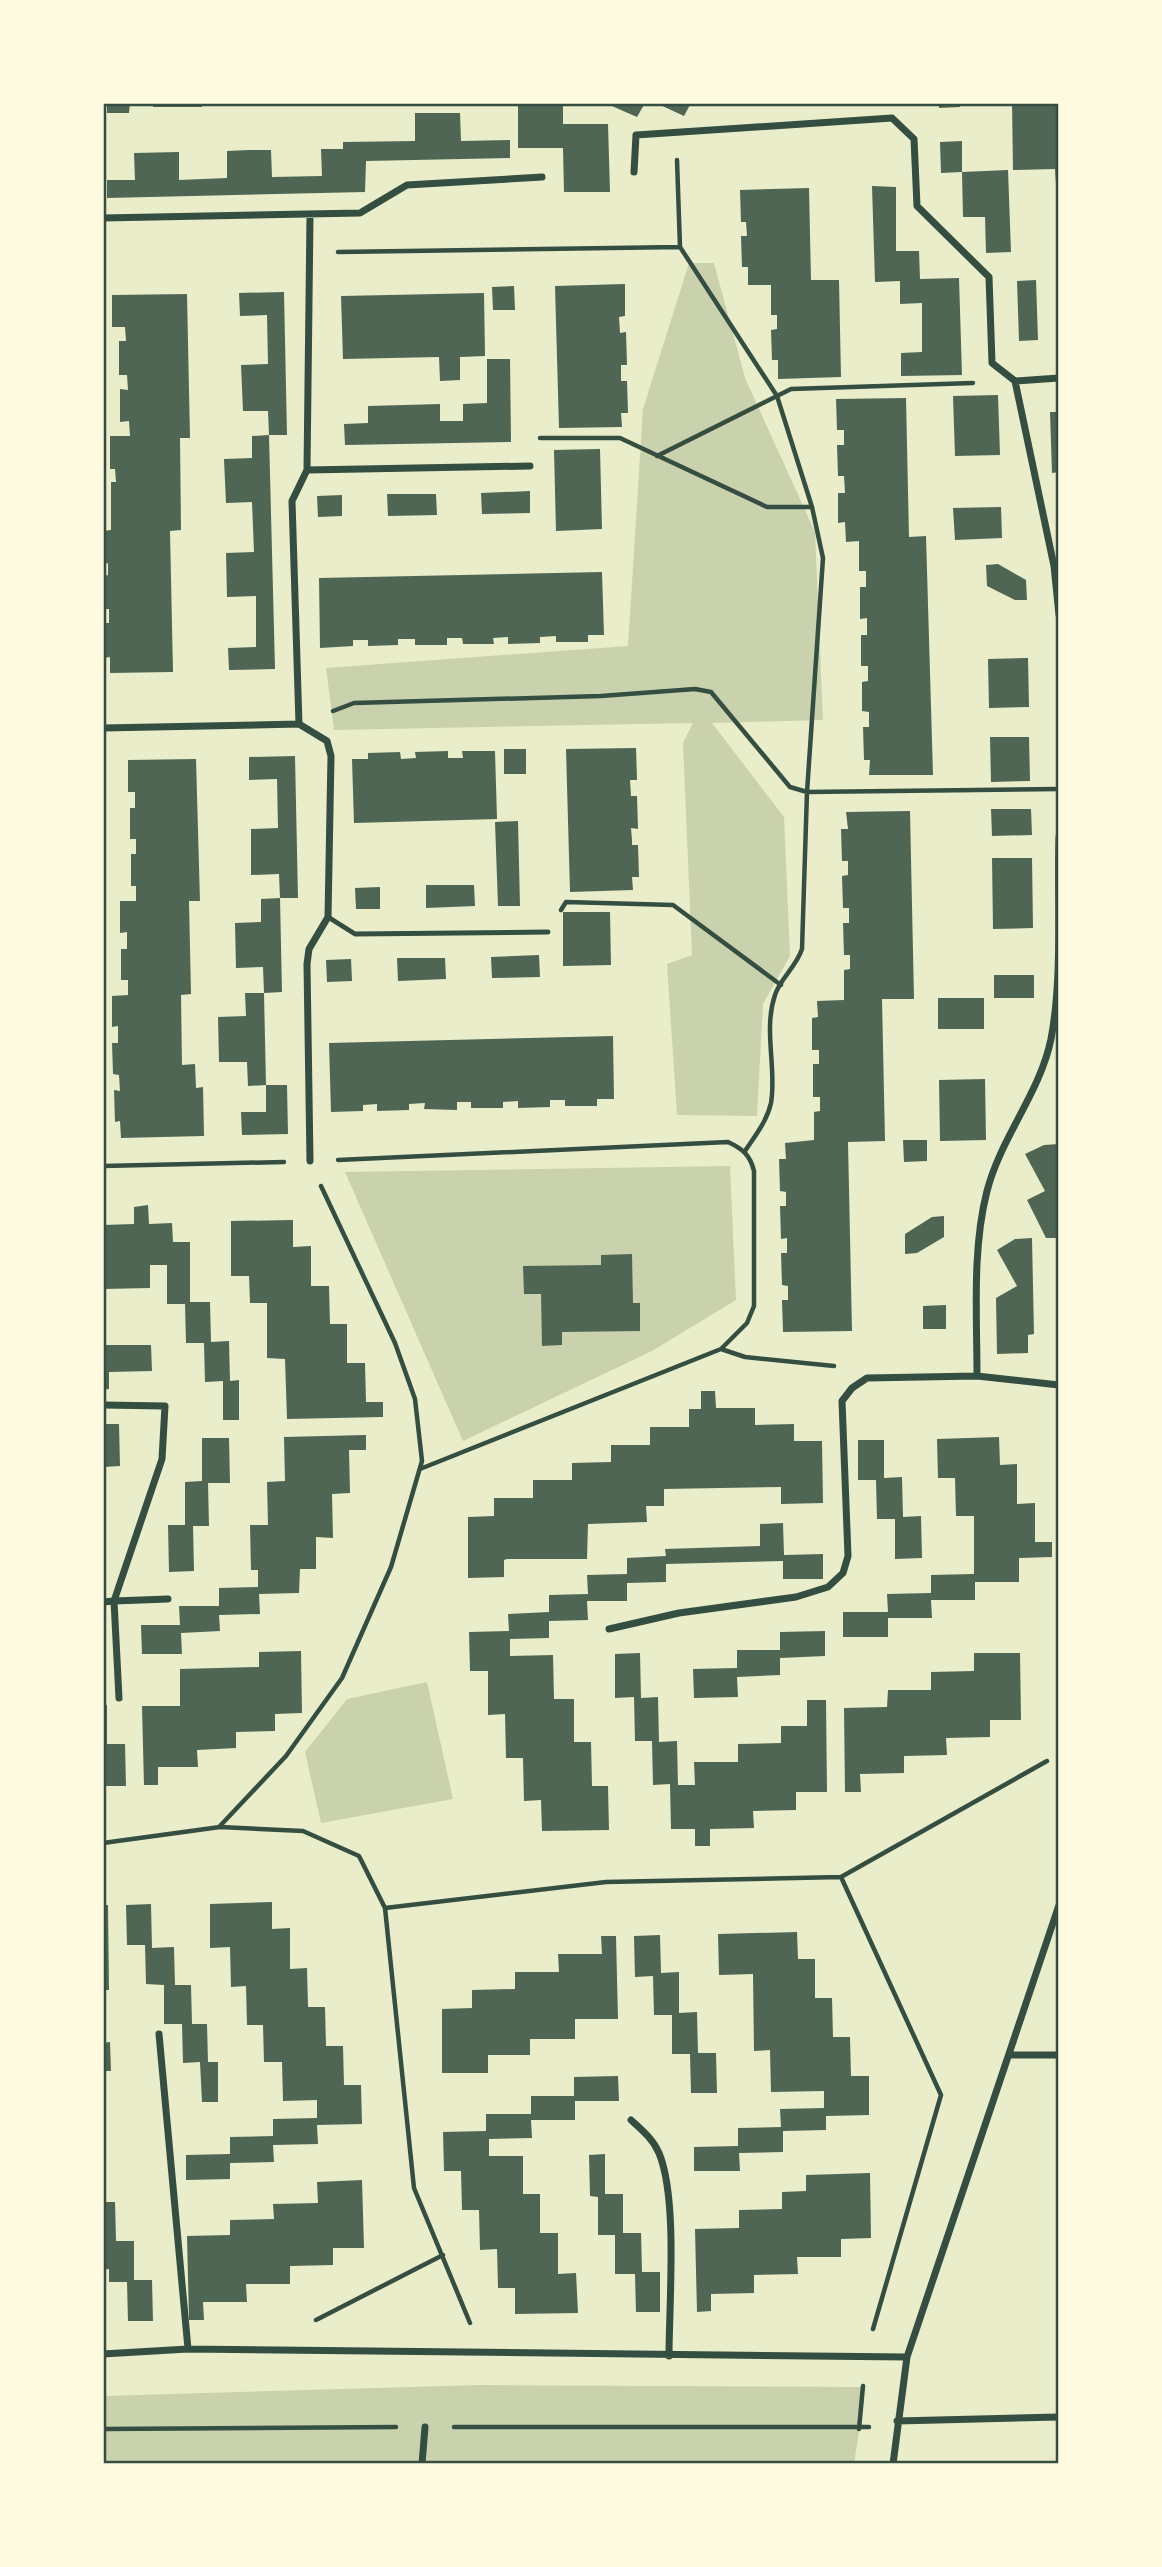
<svg xmlns="http://www.w3.org/2000/svg" width="1162" height="2567" font-family="'Fira Sans',sans-serif">
	<style>
		.green { fill: #cad2ad }
		.building { fill: #4f6655 }
		.lines { fill: none; stroke-linecap: round; stroke-linejoin: round }
		.path { stroke: #344e41; stroke-width: 4.5 }
		.service { stroke: #344e41; stroke-width: 5 }
		.minor { stroke: #344e41; stroke-width: 7 }
		.neatline { fill: none; stroke: #344e41; stroke-width: 2.5 }
	</style>
	<rect width="100%" height="100%" fill="#e9edc9"/>
	<!-- green -->
	<path class="green" d="M689,263H714L745,378L815,532L823,720L712,723L784,817L790,956L763,1004L757,1116L677,1115L667,964L692,955L683,743L693,723L334,730L326,668L628,646L643,409Z
		M730,1166L736,1300L652,1351L463,1441L345,1172Z
		M427,1682L453,1799L321,1823L305,1752L347,1699Z
		M479,2385L862,2387L864,2400L854,2464H103V2396Z"/>
	<!-- building -->
	<path class="building" d="M107,103H130L129,113H107Z
		M153,103H202V107H153Z
		M518,103H563V124H608L610,192H564L563,148H518Z
		M605,103H645L637,117Z
		M656,103H691L684,116Z
		M939,103H960V107L939,108Z
		M1012,103H1059V230L1055,169L1013,170Z
		M415,113H460L461,141L510,140V158L366,161L365,192L107,198V180H135L134,153L179,152V180L227,178V151L249,150H271L272,177L322,176L321,149H343V142L415,141Z
		M962,141V172L941,173L940,142Z
		M1008,170L1011,252L986,253L985,217H963L962,172Z
		M872,186L896,187V251H919L920,279L959,278L962,375L901,376V353L922,352V303L900,304V281L875,282Z
		M809,188L811,280H839L841,377L778,379V360H772L771,330L777,329V315H771V285H748V267H742L741,236H747L746,222H741L740,190Z
		M1036,280L1038,340L1019,341L1017,281Z
		M625,284V316L619,317L620,333L626,332L627,365H621V381H627L628,413H621L622,427L559,428L555,286Z
		M514,286L515,310H493L492,287Z
		M284,292L287,435H269L268,411H243L241,365L268,364L267,315L240,316L239,293Z
		M484,293L485,356L460,357V380L440,381L439,357L343,359L341,296Z
		M187,294L190,438H180L181,530L170,531L173,672L110,673V657L104,658L103,633V623H109V609H103V576L108,575V563L103,564V531L111,530V482H116L115,469H110V436H130L129,421L120,422V389L128,390L127,375H119V341H126L125,327H112V295Z
		M487,359H510L511,442L345,445L344,424L368,423V406L440,404V421H463V404L487,403Z
		M998,395L1000,455L955,456L953,396Z
		M906,398L909,537L926,536L933,775H869L870,760H864L863,727H869V712L862,711V682L868,681V666H861V635H867V618L860,619V587H866V571H859V541L846,542L845,522L838,523V493H845L844,476H838L837,445H844V430H837L836,399Z
		M1050,412H1059V472L1052,473Z
		M269,435L275,669L229,670L228,648L256,647V596L227,597L226,553L254,552L252,502L226,503L224,459L252,458V436Z
		M600,449L602,529L556,531L554,450Z
		M530,491V513L482,514L481,493Z
		M387,494H436L437,515L388,516Z
		M342,495V516L318,517L317,496Z
		M1001,507L1002,538L955,540L953,508Z
		M998,564L1026,580L1027,600H1015L987,586L986,565Z
		M602,572L604,635H588V642H556V636L540,637V643L508,644V637L493,638L494,644H463L462,638H447V645H415V639H398V645L368,646V640H353V646L320,648L319,578Z
		M1028,658L1029,707L989,708L988,659Z
		M990,737H1029L1030,781L991,782Z
		M636,748L637,780H630L631,796H637L638,829L631,828L632,840V845H638L639,877H632L633,890L570,892L566,749Z
		M504,749H526V774H504Z
		M448,751V758H463L462,751H495L497,819L354,823L352,759H368V753L400,752L401,759L416,758L415,752Z
		M295,756L298,898H280L279,874L251,875V829L278,828L277,779L249,780V757Z
		M196,759L200,901H189L191,994L181,995L182,1065L195,1064L196,1088L203,1087L204,1136L121,1138L120,1121L115,1122L114,1090L120,1091L119,1075L113,1074L112,1043H118V1026L112,1027V996L128,995V980H121V949H127V932L120,933V901H136V886H131V854H136V839H130V808H135V792H128V760Z
		M991,809H1031L1032,835L992,836Z
		M910,811L914,999H882L885,1141L848,1142L852,1331L783,1332L782,1300H788V1286L782,1285L781,1253H787V1238L781,1239L780,1206H786V1192L780,1191L779,1159H786L785,1143L814,1140V1112L820,1111V1097H813V1064H819V1050H812V1018L818,1017L817,1001L844,1000V970L850,969V955H844L843,923H849V908H843L842,876L848,875V861H842L841,829H848L846,812Z
		M518,821L520,906H498L495,822Z
		M992,858H1032L1033,928L993,929Z
		M426,885H474L475,906L426,908Z
		M380,887V909H356L355,888Z
		M280,898L282,992L264,993L263,967L236,968L235,923L261,922V899Z
		M563,912H610L611,965L563,966Z
		M539,955L540,977L492,978L491,957Z
		M397,958H445L446,979L398,981Z
		M351,959L352,981L327,982L326,960Z
		M994,975H1034V998H994Z
		M245,993H264L266,1085L248,1086L247,1062H219L218,1017L246,1016Z
		M938,998H984V1029H938Z
		M613,1036L614,1099H597V1106H565V1100H550V1107L518,1108V1101L503,1102V1108H471V1102H457V1110L424,1109L425,1103L409,1104V1110L377,1111V1104L363,1105V1111L331,1112L329,1043Z
		M985,1079L986,1140L940,1141L939,1080Z
		M266,1085H287L288,1134L242,1135L241,1112H266Z
		M903,1140H927V1161L904,1162Z
		M1059,1144V1238H1046L1027,1200L1045,1191L1025,1154L1044,1145Z
		M148,1205L149,1224L172,1223L173,1242H190V1302H210L211,1342L229,1341L230,1381L239,1380V1420H223V1381L205,1382L204,1343H186L185,1304H167V1265H150V1288L103,1289V1225L134,1224V1207Z
		M944,1216V1237L917,1253L905,1254V1234L932,1217Z
		M293,1220V1247L311,1246V1286H329L330,1324H347V1363H365L366,1402H383V1417L287,1419L285,1359L267,1358V1303H250L249,1276H231V1221Z
		M1032,1238L1034,1334L1028,1335V1353L997,1354L996,1298L1017,1286L997,1250L1015,1239Z
		M632,1254L633,1303H640V1331L562,1332V1345L542,1346L541,1294H524L523,1266L601,1265V1255Z
		M946,1305V1329H923V1306Z
		M106,1345H151L152,1371L109,1372V1389L103,1390Z
		M701,1391H715L716,1408H755V1425L794,1424V1441H822L823,1503L781,1504V1487L664,1489V1506H646L647,1522L588,1524L587,1559H507L504,1560V1577L468,1578V1517L494,1516V1498H533V1480H572V1463L611,1462V1445H650V1427H689V1409H701Z
		M103,1424H119L120,1466L103,1467Z
		M366,1435V1450H349L350,1493L332,1494L333,1538L316,1537V1569H300L299,1593L259,1594L260,1614L219,1615L220,1631L181,1633L182,1654H142L141,1625H180L179,1606H219V1588L258,1587V1570H251L250,1525H268L267,1482L285,1481L284,1437Z
		M999,1437L1000,1465L1017,1464V1504L1035,1503V1542H1052V1557L1019,1558V1582H975V1600H931L932,1618H888V1637H843V1612H888L887,1594L931,1593V1575L974,1574V1516H956L955,1478H938L937,1439Z
		M202,1438H229L230,1483H208L209,1526H193L194,1571L169,1572L168,1525H185V1482L202,1481Z
		M858,1440H884V1478L902,1477L903,1517L921,1516L922,1558L895,1559V1519H877L876,1480H858Z
		M783,1523L784,1555L823,1554V1579H783V1561L666,1564V1582L627,1583V1601H587L588,1620L549,1621V1638L510,1639V1656L553,1655L554,1699H574V1742H591L592,1786H608L609,1830L542,1831L541,1800L524,1801L523,1758H506L505,1714L488,1715V1671H470L469,1632L509,1631L508,1614L549,1612V1595L588,1594L587,1575L627,1574V1558L666,1556L665,1549L760,1546V1524Z
		M825,1631V1656L780,1658V1675L737,1677L738,1697L694,1698L693,1669L737,1668V1650H780V1632Z
		M301,1651L302,1713L275,1714V1731L236,1732V1748L197,1750L198,1767H158V1785H144L142,1706H180V1669L259,1667V1652Z
		M640,1653L641,1698L658,1697L659,1742L677,1741L678,1785H695L694,1762H738V1744L781,1743V1726H807V1700H826L827,1792H796V1810L753,1811L754,1828L710,1829V1846H695V1829H671L670,1784L653,1785L652,1741H635L634,1697L615,1698V1654Z
		M974,1653H1020L1021,1720H990V1737L946,1738L947,1755L904,1756V1773L860,1774L861,1792H845L844,1708L887,1707L888,1690H931V1672L974,1671Z
		M103,1705H107V1744H125L126,1786H103Z
		M272,1902V1929L290,1928V1969L307,1968L308,2007H325L326,2046H343L344,2085H361L362,2124L317,2125L318,2144L273,2145L274,2162L230,2163V2179L186,2180V2155L230,2154V2137L273,2136V2119L317,2118V2100L283,2101L282,2062H264L263,2025H247L246,1986L231,1987L230,1947L210,1948V1904Z
		M151,1904L152,1948L174,1947L175,1985H191L192,2024H207L208,2062H218V2102H202L200,2062L183,2063L182,2024H164V1985L146,1984L145,1945H127L126,1905Z
		M103,1905H108L109,1990H103Z
		M797,1932L798,1959H815V1998H832L833,2037H850L851,2076H869V2115L826,2116V2130L783,2131V2152L739,2153L740,2171H694V2147L738,2146V2128L781,2127L780,2109L824,2108V2091L771,2092L770,2050L754,2051L753,1974L719,1975L718,1934Z
		M660,1935L661,1973L679,1972V2013L697,2012L698,2053H716L717,2093H691L690,2054H672V2015H654L653,1976L635,1977L634,1936Z
		M601,1936H616L618,2019H575V2039H530V2055H488V2073H442V2009L472,2008V1990L515,1989V1972H559L558,1954H602Z
		M110,2042L111,2071H103V2043Z
		M618,2076L619,2101H575V2120H531L532,2138L489,2139V2156H523V2194H540V2233H558V2274L576,2273L578,2313L515,2314V2288H498L497,2249L480,2250L479,2210H462L461,2171H444L443,2132L486,2131V2114H531V2096H574V2077Z
		M605,2154V2194H623V2233H641L642,2272H660V2312H636L635,2274H615V2235H598V2197L590,2196L589,2155Z
		M870,2173L871,2238L841,2239V2257H797L798,2274L754,2275V2293L711,2294V2311L697,2312L695,2229L739,2228V2210L782,2209V2192L806,2191V2175Z
		M362,2180L364,2248H333V2265L290,2266V2284H246L247,2302H203L204,2320H189L187,2236L230,2235V2220L274,2219L273,2204L318,2203L317,2182Z
		M103,2202H115L116,2241H134V2280H152L153,2321H128L127,2282H109V2269L103,2270Z"/>
	<g class="lines">
		<!-- path -->
		<path class="path" d="M680,247L777,396L812,507L823,558L807,792L802,949C796,967 780,979 775,995C763,1030 777,1069 771,1103C767,1121 755,1136 745,1151
			M338,252L680,247L677,160
			M540,438H620L767,507H812
			M657,456L791,389L973,383
			M333,711L354,703L601,696L695,689L711,692L790,787L807,792L1059,789
			M561,910L566,902L673,905L781,985
			M338,1160L728,1142C743,1149 750,1155 754,1171V1306L747,1323L721,1349
			M103,1166L284,1162
			M420,1469L721,1349L745,1357L834,1366
			M220,1826L286,1756L342,1678L391,1567L422,1461L415,1399L395,1343L321,1186
			M103,1843L220,1827L303,1831L359,1856L385,1908L414,2188L470,2323
			M841,1877L1047,1761
			M385,1908L606,1882L841,1877L941,2095L873,2329
			M316,2320L443,2255
			M454,2427H869
			M103,2429L396,2427
			M859,2429L863,2386"/>
		<!-- service -->
		<path class="service" d="M328,917L355,934L548,932"/>
		<!-- minor -->
		<path class="minor" d="M634,172L636,135L892,118L914,139L917,206L989,277L992,363L1015,381L1054,566L1059,615
			M103,218L360,213L407,185L542,177
			M1015,381L1059,378
			M307,470L530,466
			M299,724L292,501L307,470L310,216
			M103,728L299,724L327,741L331,756L328,917L309,949L307,964L310,1161
			M977,1376C977,1316 972,1249 987,1191C1001,1137 1040,1093 1051,1039C1063,976 1057,901 1059,837
			M103,1405L165,1406L162,1459L114,1601L103,1602
			M609,1629L679,1613L796,1597L828,1587L843,1573L848,1556L842,1401L852,1388L867,1378L977,1376L1059,1385
			M119,1698L114,1601L168,1599
			M159,2034L188,2349
			M1009,2055H1059
			M631,2120C642,2130 653,2139 659,2153C678,2199 669,2304 669,2356
			M103,2354L188,2349L907,2357
			M897,2421L1059,2417
			M422,2464L425,2427
			M893,2464L907,2357L1059,1905"/>
	</g>
	<!-- border -->
	<rect width="1162" height="2567" fill="none" stroke="#fefae0" stroke-width="210"/>
	<rect x="105" y="105" width="952" height="2357" class="neatline"/>
</svg>
